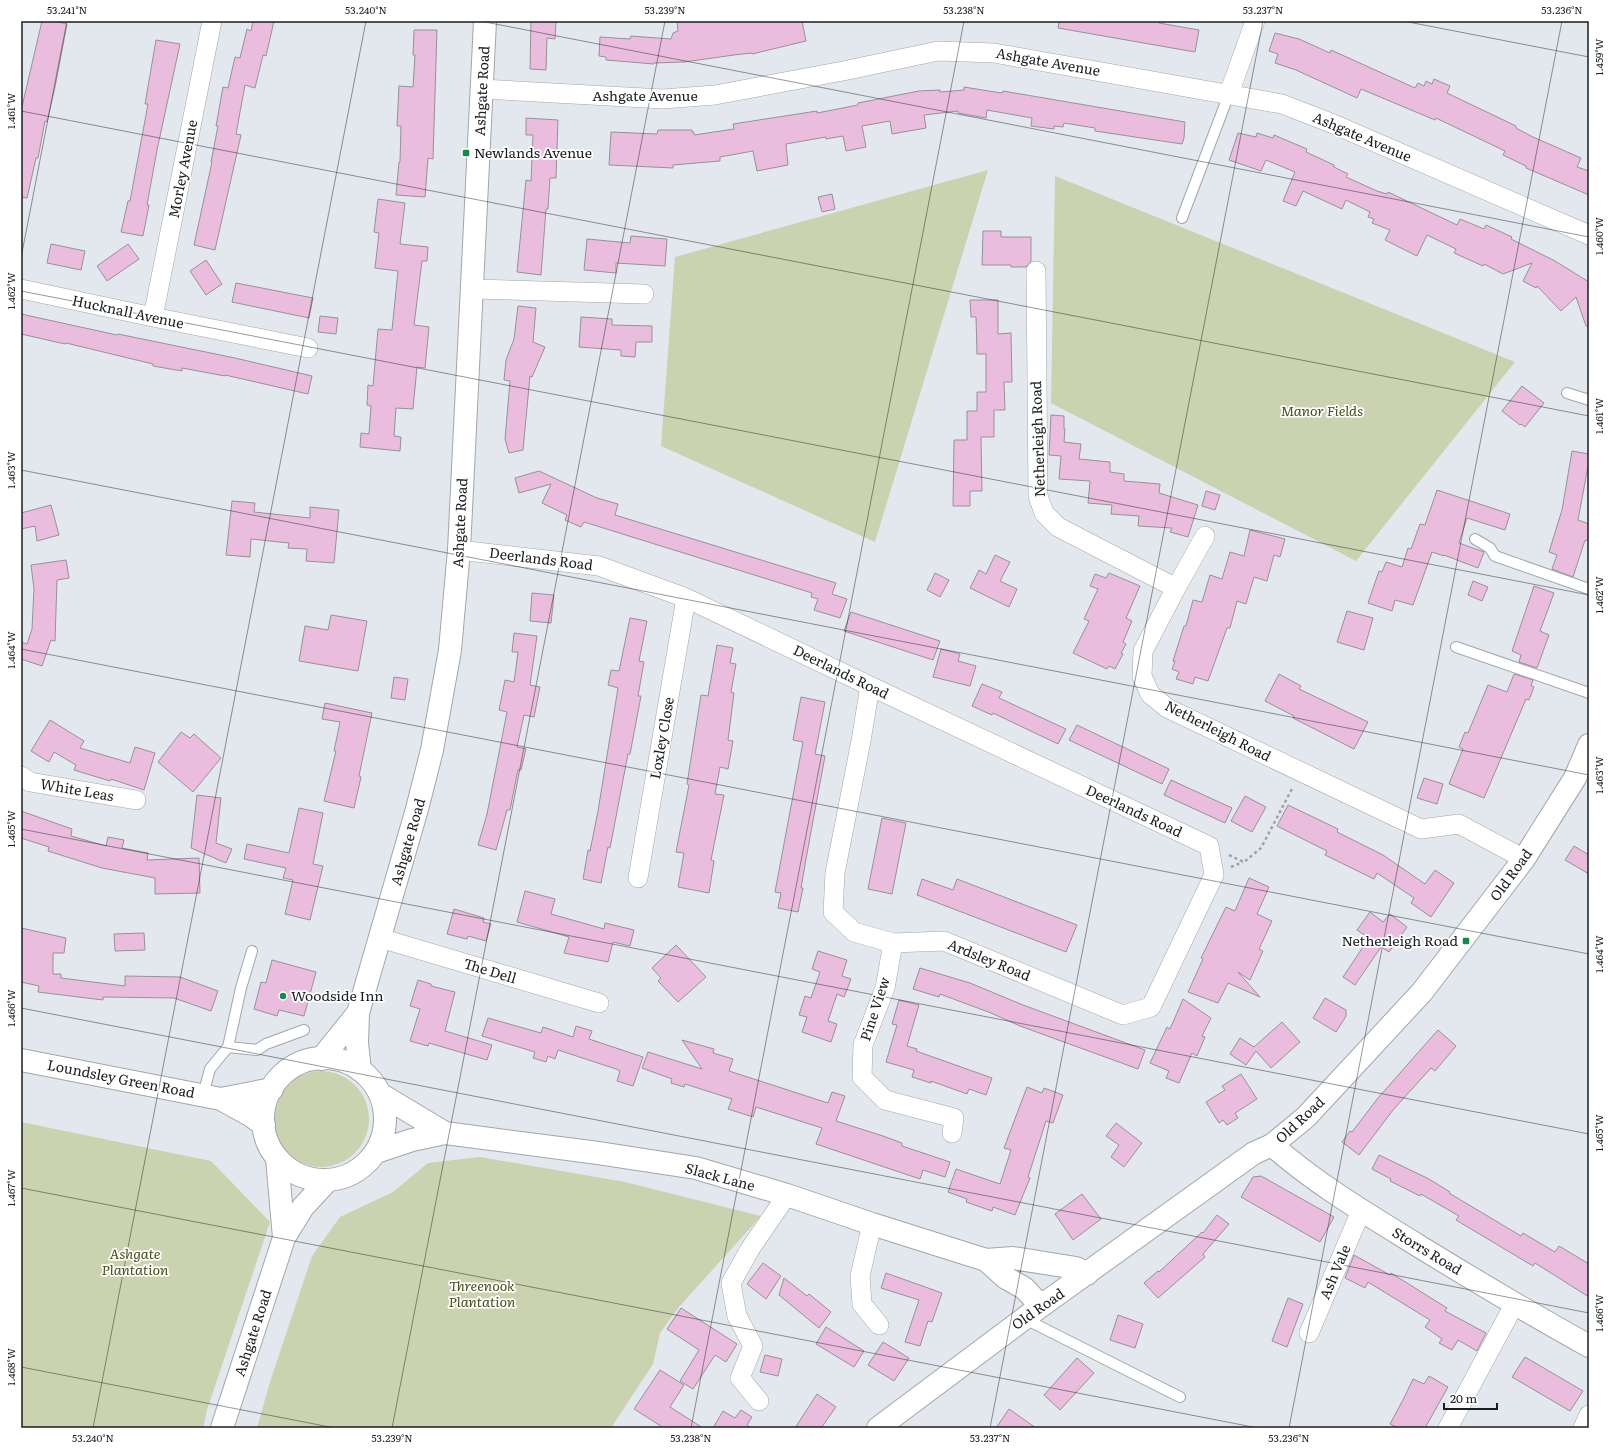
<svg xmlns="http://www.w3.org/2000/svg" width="1610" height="1449" font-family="Literata,serif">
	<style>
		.green { fill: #cbd2af }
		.building { fill: #eabddf; stroke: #979196 }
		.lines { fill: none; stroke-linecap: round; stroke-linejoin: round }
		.service-casing { stroke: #a1a6ac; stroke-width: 12 }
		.minor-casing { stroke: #a1a6ac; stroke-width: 20 }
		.tertiary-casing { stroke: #a1a6ac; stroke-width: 24 }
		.secondary-casing { stroke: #a1a6ac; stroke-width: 24 }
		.path { stroke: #9ea2a8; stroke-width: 2.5; stroke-dasharray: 3 3; stroke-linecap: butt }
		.service { stroke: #fff; stroke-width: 10 }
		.minor { stroke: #fff; stroke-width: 19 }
		.tertiary { stroke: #fff; stroke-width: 22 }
		.secondary { stroke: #fff; stroke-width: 22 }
		.ticks { fill: none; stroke: #1a1c1f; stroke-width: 1; stroke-opacity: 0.45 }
		.poi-dot { fill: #0b8e4c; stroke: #fff; stroke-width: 1.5 }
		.labels { text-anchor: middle; stroke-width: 3.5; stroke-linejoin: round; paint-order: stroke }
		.street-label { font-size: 14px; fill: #1a1c1f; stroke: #fff }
		.poi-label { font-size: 14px; fill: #1a1c1f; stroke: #fff; text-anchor: start }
		.park-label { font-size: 14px; font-style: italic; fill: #464e17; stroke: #fff }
		.neatline { fill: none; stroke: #1a1c1f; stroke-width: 1.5 }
		.ticks-label { font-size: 10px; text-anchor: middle; fill: #1a1c1f }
	</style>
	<rect width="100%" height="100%" fill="#e3e8ef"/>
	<!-- green -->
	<path class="green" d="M988,170L875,542L661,446L675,257Z
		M1055,176L1515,362L1356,561L1051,403Z
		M273 1119a48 48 0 1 1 96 0a48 48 0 1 1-96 0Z
		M21,1122L211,1161L270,1222L207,1410L203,1428H21Z
		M480,1157L625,1182L761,1216L679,1307L660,1333L653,1364L611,1428H257L270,1382L312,1256L340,1217L393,1192L428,1163Z"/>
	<!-- building -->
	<path class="building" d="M42,21H54L67,24L55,87L47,122L45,121L38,158H36L27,198L21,197V111Z
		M253,21H274L266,56L263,55L255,88L245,85L236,134L241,135L215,250L194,245L212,162H211L218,126H216L223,87L228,88L235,57L240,58L247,29L251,31Z
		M531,21H556L555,39L547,38L546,70L530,69Z
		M677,21H802L806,41L752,54V53L734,55L684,62L654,63V64L606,60V57L599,56L600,37L630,39L631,36L671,39L673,33L678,31Z
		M1059,21H1160L1159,23L1199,30L1195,52L1058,28Z
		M414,30H437L433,159L428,158L425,197L396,195L399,162H400L401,126H397L399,86L413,87L415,55H413Z
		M1275,33L1299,39L1330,53L1331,50L1415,88L1418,83L1424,86L1426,81L1432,84L1434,79L1450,86L1447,93L1516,126V128L1533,137L1581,158L1577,167L1589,171V195L1526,168V166L1503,155L1505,151L1436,118L1435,120L1361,89L1357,98L1296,70L1275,63L1278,54L1269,51Z
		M156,40L180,44L157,150L147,205H149L143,236L121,232L128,201H130L148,104H145Z
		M964,87L995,92L1002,93L1003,91L1185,122L1184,138L1182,144L1095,131V128L1064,123L1063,127L1054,126V129L1031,126L1032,118L987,110L986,118L958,113V111L924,115L926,128L892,134L890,121L862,126L866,147L846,151L843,136L826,139V137L786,144L788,165L757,171L753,151L720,157V161L673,165V168L609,165L611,132L657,134L658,130H692V132H694V135L734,129L733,124L817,111V113L858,105V103L919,91L940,90V92L964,90Z
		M526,118L558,120L556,178H550L548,209H546L541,275L517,272L526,180L531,181L533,135H526Z
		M1238,133L1256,137L1257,133L1273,138L1274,135L1307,149L1306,152L1334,165V167L1348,174L1346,177L1377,191L1387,194L1388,192L1457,225L1460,219L1484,229L1486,225L1512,237L1511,239L1555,261L1589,282V326H1586L1576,297L1561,311L1537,286L1536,288L1523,281L1532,263L1503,274L1484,264L1483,266L1454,253L1456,249L1427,235L1417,256L1385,240L1390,230L1372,223L1374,219L1368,217L1370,212L1346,200L1342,209L1303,191L1296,206L1283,201L1295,172L1266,160L1261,171L1229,160Z
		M832,194L835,209L822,212L818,197Z
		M378,199L405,203L400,244L428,247L427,261H422L414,325L429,327L425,368L417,367L413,409L396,408L394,436L401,437L400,451L360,447L361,433L369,434L371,406L367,405L368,385L373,386L378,329L392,330L398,271L375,268L379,233L374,232Z
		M983,231H1001V237H1031V261L1026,267H1011V265H982Z
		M631,236L667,239L665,266L616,263V273L584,270L587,239L630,243Z
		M51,244L85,251L81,270L47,263Z
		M128,244L139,259L107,281L97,266Z
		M206,260L222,284L206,295L190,271Z
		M236,283L313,298L309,318L232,302Z
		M970,300H998V334L1011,333L1012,382H1004L1005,410H994V437H981L982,491H970V506H953L954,440H967V411H977V392H986V354H977L976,317H971Z
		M518,306L536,308L533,342L545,347L532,377L530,376L523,450L509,453L505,439L510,381L504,380L506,360L514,339Z
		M21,314L117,335L118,334L235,358L312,376L308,394L225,375V376L182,368V371L153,366V364L66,343L65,344L21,334Z
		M320,316L338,318L336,334L318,332Z
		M581,317L612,319V325L652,326V342H636L635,357L621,356V350L579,347Z
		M1522,386L1544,403L1525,427L1521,424L1520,425L1502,411Z
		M1051,415L1064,416V429H1065L1064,442L1081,444L1079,459L1110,462V472L1124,474V481L1160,484L1159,493L1198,505L1188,537L1170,532L1172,528L1138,526L1139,516L1111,514L1112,505L1088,503L1090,481L1059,479L1061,456L1049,455Z
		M1572,451L1589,454V461L1578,520L1589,524V541L1585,540L1573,577L1552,569L1557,555L1549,552L1562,510Z
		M539,471L597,498L618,504L615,515L836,583L832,594L847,599L840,618L814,610L818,599L811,597L812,593L584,522L581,527L565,520L567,515L542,503L551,484L519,493L515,478Z
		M1437,490L1510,514L1505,530L1467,518L1459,543L1484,552L1478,568L1444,555V556L1432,552L1413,605L1395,600L1392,611L1368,603L1379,571L1382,572L1386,562L1402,567L1408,548L1411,549L1420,524L1425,525Z
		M1206,491L1220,495L1215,510L1202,506Z
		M232,501L255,503L254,512L310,518V507L339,510L334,563L306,561L307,549L288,548L289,543L251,539L250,557L226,555Z
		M51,505L59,535L37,541L35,526L21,529V513Z
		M1250,530L1285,539L1280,557L1274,555L1267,581L1254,577L1246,604L1237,601L1230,628H1227L1208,681L1195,677L1193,684L1176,679L1179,672L1172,669L1175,661H1173L1184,626H1186L1193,600L1202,602L1210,575L1222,579L1230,552L1244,556Z
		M995,555L1010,562L1000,581L1017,589L1009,607L970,588L979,570L986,574Z
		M66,560L69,578L57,580L55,641L51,640L42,666L21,659V642L27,644L32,629L34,589L31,565Z
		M935,573L949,580L940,597L927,590Z
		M1109,573L1140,586L1126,618L1132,621L1123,642L1126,644L1121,653L1123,654L1115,669L1109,666L1107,669L1073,653L1089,621L1084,619L1098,589L1090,586L1095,574L1106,578Z
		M1473,581L1488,587L1482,601L1468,595Z
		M1534,586L1554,593L1540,631L1549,635L1537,668L1519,662L1521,655L1512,651Z
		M532,593L554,595L551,623L530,621Z
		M1347,611L1373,618L1364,650L1337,642Z
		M851,612L940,641L933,660L844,631Z
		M331,615L367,621L358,671L299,661L305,626L328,630Z
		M630,618L647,621L639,661L644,662L638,696H641L630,754H628L610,848L608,847L601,883L583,879L588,850L590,851L598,811L618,688L608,685L611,670L619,671Z
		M514,633L537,636L530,685L540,687L534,717L524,715L517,747L526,749L521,770H518L510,810H507L496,850L478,845L487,814L507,712L499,710L505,680L514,682L518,652H512Z
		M717,645L733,648L730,663L736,664L731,692L734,693L728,740L733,741L728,769L720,767L715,794L724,795L711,860L714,861L709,893L678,887L684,853L676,852L689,785L687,784L701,695L708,696Z
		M941,649L960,654L958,661L976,666L970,686L933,677Z
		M1279,674L1301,686L1299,689L1368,722L1354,749L1293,718L1294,716L1265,701Z
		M1514,674L1533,680L1531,686L1534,687L1529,700L1526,699L1484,798L1449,784L1463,749L1459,747L1465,732L1468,733L1488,685L1507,692Z
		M394,677L408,679L405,700L391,698Z
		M982,684L1002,692L999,698L1066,729L1058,744L993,713L992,715L972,706Z
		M801,697L825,702L815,754L825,756L806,859L801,888H803L798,912L778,908L781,893L775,892L803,742L793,740Z
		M325,703L372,713L359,776L361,777L354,808L324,801L336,751H334L340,722L322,719Z
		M50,720L84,741L80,748L130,763L135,747L155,753L144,790L111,779L110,781L74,770L76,765L54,752L49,762L31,751Z
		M1077,725L1169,769L1162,784L1069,740Z
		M181,732L190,738L194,734L221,758L193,792L158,762Z
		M1424,778L1443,784L1437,804L1417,798Z
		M1171,780L1232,808L1225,823L1164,795Z
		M197,795L221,798L216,843L232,849L226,863L191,848Z
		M1245,796L1266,807L1252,832L1231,821Z
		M1288,805L1338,829L1337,832L1383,855L1425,884L1435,870L1454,883L1431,917L1411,903L1414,898L1377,873L1374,879L1325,855L1327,851L1277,826Z
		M299,808L323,813L313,864L323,866L310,920L285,914L293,880L283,878L286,868L244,859L247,844L289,853Z
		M21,811L72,829L71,836L106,846L108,837L124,840L122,848L148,853L147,860L199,858L200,893L155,894V878L102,868L48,851L49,847L21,838Z
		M882,818L906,823L892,894L868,889Z
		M1574,846L1589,855V874L1565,860Z
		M1249,878L1269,887L1257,914L1272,921L1259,949L1263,951L1250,980L1238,972L1260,997L1228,983L1218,1003L1188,992L1203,959L1201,958L1226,907L1235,911Z
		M922,879L953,890L957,879L1077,925L1066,952L917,895Z
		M525,891L555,899L551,914L604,929L605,923L634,930L630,946L613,942L608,962L564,953L569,937L517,922Z
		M454,909L484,918L483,922L491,924L486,941L468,936L467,939L447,934Z
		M1370,912L1383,922L1390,914L1407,927L1389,952L1381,947L1355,985L1343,977L1369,938L1357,930Z
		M21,928L66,938L64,953H53V974H61V978L125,986V976L180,977L218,991L211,1011L174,998L103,997V1000L38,992L39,986L21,982Z
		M144,933L145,950L115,951L114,934Z
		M676,945L706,977L678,1002L658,981L661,978L652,968Z
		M818,951L847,960L842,976L851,979L844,997L837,994L828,1021L837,1024L831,1042L802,1032L807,1017L799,1015L805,996L811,998L820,972L812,969Z
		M272,960L316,972L304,1016L279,1010L277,1016L254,1009L261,982L266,983Z
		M920,968L970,983L1023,1005L1145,1050L1138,1069L1020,1026L991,1013L940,994L939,997L913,989Z
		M418,980L431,984V986L455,992L445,1031L492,1045L487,1060L429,1043L428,1046L410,1041L420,1009L410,1006Z
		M1325,998L1346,1010V1016L1336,1032L1313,1018Z
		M1183,999L1211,1018L1202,1036L1205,1037L1197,1056L1192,1053L1179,1083L1166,1078L1169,1071L1150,1063L1167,1027L1170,1029Z
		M899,1000L919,1005L907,1046L917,1049L916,1051L992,1078L986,1095L969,1089L967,1094L931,1081V1083L912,1077L914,1070L886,1062L897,1025L892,1024Z
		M488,1018L541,1033L543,1027L573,1037L576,1026L592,1031L589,1039L643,1057L633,1086L617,1081L620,1071L616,1069L558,1050L555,1059L548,1056L546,1062L533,1058L535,1052L482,1036Z
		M1282,1022L1300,1042L1271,1068L1256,1051L1246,1065L1230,1054L1240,1038L1254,1047Z
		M1438,1030L1456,1046L1435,1071L1431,1068L1393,1110L1359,1155L1342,1142L1350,1131L1352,1132L1378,1098Z
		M682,1040L714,1049L713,1053L733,1059L729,1071L828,1103L832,1092L845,1096L836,1121L883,1136L902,1143V1146L950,1162L945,1177L923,1170L920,1179L816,1144L822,1128L756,1107L753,1117L728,1109L732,1099L685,1084L684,1087L671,1083L672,1079L642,1068L648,1052L702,1069Z
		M1241,1074L1257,1099L1235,1113L1238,1118L1227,1125L1223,1120L1219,1123L1206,1102L1225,1090L1222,1086Z
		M1027,1087L1042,1093L1044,1088L1063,1095L1053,1123L1046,1121L1028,1177L1030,1178L1015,1215L993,1207L992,1211L966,1202L967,1199L948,1192L956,1169L1000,1184L1011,1150L1004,1148Z
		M1116,1123L1142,1143L1124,1167L1111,1157L1119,1145L1106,1136Z
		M1379,1155L1429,1179L1450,1192L1449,1193L1521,1236L1523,1233L1555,1252L1559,1246L1589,1264V1297L1535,1263L1533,1266L1456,1220L1459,1216L1421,1194L1420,1196L1390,1181L1391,1179L1372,1169Z
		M1261,1176L1334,1217L1320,1242L1241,1197L1253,1177Z
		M1082,1194L1101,1219L1073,1240L1055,1214Z
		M1217,1215L1229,1224L1203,1254L1205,1257L1158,1298L1144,1283L1158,1271L1159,1272L1202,1232L1203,1233Z
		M1354,1255L1390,1275L1391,1273L1447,1308L1445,1311L1486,1333L1477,1351L1458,1340L1452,1350L1439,1343L1442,1339L1425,1327L1430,1320L1368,1282L1365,1288L1345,1278Z
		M763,1263L781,1276L766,1299L747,1284Z
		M886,1273L942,1293L932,1322L928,1321L920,1346L905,1342L919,1300L881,1288Z
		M784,1278L807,1296L809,1294L831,1312L819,1328L779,1295Z
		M1288,1298L1303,1304L1287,1347L1272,1341Z
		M681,1308L737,1344L726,1362L715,1355L693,1389L680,1381L699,1350L667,1329Z
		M1118,1315L1143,1324L1135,1348L1110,1340Z
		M826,1327L864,1351L854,1367L816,1344Z
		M883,1342L909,1358L894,1381L868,1365Z
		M765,1355L782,1359L778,1376L760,1372Z
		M1525,1357L1583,1391L1570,1411L1512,1377Z
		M1077,1358L1094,1373L1060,1410L1044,1395Z
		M660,1370L684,1385L670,1407L703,1428H664L634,1409Z
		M1429,1376L1448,1387L1425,1428H1399L1390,1424L1404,1398L1413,1379L1424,1384Z
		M817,1394L836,1407L821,1428H795Z
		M1009,1409L1036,1428H996Z
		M741,1410L752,1417L747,1425L751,1428H713L723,1411L735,1418Z"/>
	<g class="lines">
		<defs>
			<path id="service" d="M1182,218L1229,94
				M1567,393L1589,400
				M1475,539L1490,548L1495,556L1589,589
				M1456,647L1589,693
				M252,951L241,988L228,1047L257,1050L266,1044L304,1030
				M203,1095L210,1069L228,1047
				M1023,1318L1180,1397"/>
			<path id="minor" d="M482,89L663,99L715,95L843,71L938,51L994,53L1282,104L1331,123L1589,235
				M1229,94L1255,21
				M1036,271L1038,496L1044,513L1058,527L1176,588
				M21,289L153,317L308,348
				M472,289L644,294
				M153,317L212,21
				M1205,536L1176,588L1143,651L1142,676L1150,694L1167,708L1421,829L1459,824L1524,859
				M459,550L599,566L686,598L870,686L1209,846L1214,875L1151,1007L1123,1015L944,941L893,943L854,932L833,912L835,873L861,741L870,686
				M21,776L30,782L136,800
				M638,878L686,598
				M380,938L599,1003
				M893,943L885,988L863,1045L862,1077L885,1100L954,1118L952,1133
				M872,1224L860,1276L862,1304L879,1325
				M1309,1333L1361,1211
				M759,1401L740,1378L753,1346L737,1316L731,1283L750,1249L787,1195
				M1448,1428L1514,1305
				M1583,1428L1589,1415"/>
			<path id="tertiary" d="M321,1059L358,1013
				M360,1070L357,1043L358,1013L417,809L432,750L450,650L459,550L485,21
				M1272,1145L1306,1117L1422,992L1524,859L1575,778L1589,745
				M277,1158L284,1238
				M222,1428L284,1238L303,1207L328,1180
				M878,1428L1041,1306"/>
			<path id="secondary" d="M263 1119a61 61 0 1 1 122 0a61 61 0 1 1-122 0Z
				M21,1060L221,1099L250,1115L264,1125
				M380,1094L445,1133
				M221,1099L272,1089
				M376,1152L412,1140L445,1133L598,1153L696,1168L787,1195L872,1224L986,1260L1013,1258L1076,1268L1087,1274
				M986,1260L1006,1278L1024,1288L1041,1306L1254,1153L1272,1145C1316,1184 1367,1214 1417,1245C1474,1280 1531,1314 1589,1346"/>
		</defs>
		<!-- service casing -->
		<use href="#service" class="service-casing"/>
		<!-- minor casing -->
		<use href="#minor" class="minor-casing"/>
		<!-- tertiary casing -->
		<use href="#tertiary" class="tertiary-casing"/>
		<!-- secondary casing -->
		<use href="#secondary" class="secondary-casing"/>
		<!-- path -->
		<path class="path" d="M1229,855L1244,862L1261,848L1293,787
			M1231,867L1243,862"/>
		<!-- service -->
		<use href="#service" class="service"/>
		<!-- minor -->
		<use href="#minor" class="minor"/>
		<!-- tertiary -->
		<use href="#tertiary" class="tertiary"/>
		<!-- secondary -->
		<use href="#secondary" class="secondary"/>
	</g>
	<!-- ticks -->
	<path class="ticks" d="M480,21L1589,237M1403,21L1589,57M21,111L1589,416M21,258L67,21M21,291L1589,595M21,470L1589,775M21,649L1589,954M21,829L1589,1134M21,1008L1589,1313M21,1188L1258,1428M21,1367L335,1428M93,1428L366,21M392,1428L665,21M691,1428L964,21M990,1428L1263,21M1289,1428L1562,21M1588,1428L1589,1422"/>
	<!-- markers -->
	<g class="poi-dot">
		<rect x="462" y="149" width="8" height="8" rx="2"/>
		<rect x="1462" y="937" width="8" height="8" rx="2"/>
		<circle cx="283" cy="996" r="4"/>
	</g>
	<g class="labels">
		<!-- street labels -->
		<g class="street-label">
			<text transform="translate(1048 62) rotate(10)" y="5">Ashgate Avenue</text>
			<text transform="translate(482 91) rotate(-87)" y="5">Ashgate Road</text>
			<text x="645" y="101">Ashgate Avenue</text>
			<text transform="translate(1362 137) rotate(23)" y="5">Ashgate Avenue</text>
			<text transform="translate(183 169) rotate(-79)" y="5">Morley Avenue</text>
			<text transform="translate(128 312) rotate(12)" y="5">Hucknall Avenue</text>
			<text transform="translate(1038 439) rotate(-92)" y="5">Netherleigh Road</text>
			<text transform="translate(460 523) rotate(-87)" y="5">Ashgate Road</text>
			<text transform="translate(541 559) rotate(7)" y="5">Deerlands Road</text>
			<text transform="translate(841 672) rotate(26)" y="5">Deerlands Road</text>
			<text transform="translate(1218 731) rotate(27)" y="5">Netherleigh Road</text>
			<text transform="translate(662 738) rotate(-80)" y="5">Loxley Close</text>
			<text transform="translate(77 790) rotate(10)" y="5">White Leas</text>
			<text transform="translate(1134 811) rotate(25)" y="5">Deerlands Road</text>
			<text transform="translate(408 842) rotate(-74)" y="5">Ashgate Road</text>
			<text transform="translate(1511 875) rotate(-54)" y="5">Old Road</text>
			<text transform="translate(989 960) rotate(22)" y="5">Ardsley Road</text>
			<text transform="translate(490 971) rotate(17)" y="5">The Dell</text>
			<text transform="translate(875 1009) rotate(-72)" y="5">Pine View</text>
			<text transform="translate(121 1079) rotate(11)" y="5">Loundsley Green Road</text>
			<text transform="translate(1300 1120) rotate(-43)" y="5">Old Road</text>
			<text transform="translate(720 1177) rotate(15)" y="5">Slack Lane</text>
			<text transform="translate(1427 1251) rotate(31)" y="5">Storrs Road</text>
			<text transform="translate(1335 1272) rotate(-67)" y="5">Ash Vale</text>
			<text transform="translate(1038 1309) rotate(-35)" y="5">Old Road</text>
			<text transform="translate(253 1333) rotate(-72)" y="5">Ashgate Road</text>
		</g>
		<!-- poi labels -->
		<g class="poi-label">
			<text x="474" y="158">Newlands Avenue</text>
			<text x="1458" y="946" text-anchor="end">Netherleigh Road</text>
			<text x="291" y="1001">Woodside Inn</text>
		</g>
		<!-- park labels -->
		<g class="park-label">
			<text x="1322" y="416">Manor Fields</text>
			<text x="135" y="1259">Ashgate<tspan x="135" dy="16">Plantation</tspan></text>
			<text x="482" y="1291">Threenook<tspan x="482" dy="16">Plantation</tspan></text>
		</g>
	</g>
	<!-- border -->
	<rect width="1610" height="1449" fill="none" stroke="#ffffff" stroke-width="44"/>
	<!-- scale -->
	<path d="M1444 1403v6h53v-6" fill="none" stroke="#1a1c1f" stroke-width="2"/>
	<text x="1450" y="1403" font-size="12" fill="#1a1c1f" stroke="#ffffff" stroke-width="3" paint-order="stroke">20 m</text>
	<rect x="22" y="22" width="1566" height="1405" class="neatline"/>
	<g class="ticks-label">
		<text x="67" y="14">53.241°N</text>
		<text x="366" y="14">53.240°N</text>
		<text x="665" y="14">53.239°N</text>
		<text x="964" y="14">53.238°N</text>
		<text x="1263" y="14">53.237°N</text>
		<text x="1562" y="14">53.236°N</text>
		<text transform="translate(1599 57) rotate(-90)" y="4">1.459°W</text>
		<text transform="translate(11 111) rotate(-90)" y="4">1.461°W</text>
		<text transform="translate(1599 236) rotate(-90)" y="4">1.460°W</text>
		<text transform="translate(11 291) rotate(-90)" y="4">1.462°W</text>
		<text transform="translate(1599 416) rotate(-90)" y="4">1.461°W</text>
		<text transform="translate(11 470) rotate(-90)" y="4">1.463°W</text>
		<text transform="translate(1599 595) rotate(-90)" y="4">1.462°W</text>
		<text transform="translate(11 650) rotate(-90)" y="4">1.464°W</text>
		<text transform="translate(1599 775) rotate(-90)" y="4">1.463°W</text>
		<text transform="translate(11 829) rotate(-90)" y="4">1.465°W</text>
		<text transform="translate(1599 954) rotate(-90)" y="4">1.464°W</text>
		<text transform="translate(11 1008) rotate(-90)" y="4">1.466°W</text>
		<text transform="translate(1599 1133) rotate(-90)" y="4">1.465°W</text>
		<text transform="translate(11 1188) rotate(-90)" y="4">1.467°W</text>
		<text transform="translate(1599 1313) rotate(-90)" y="4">1.466°W</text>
		<text transform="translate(11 1367) rotate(-90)" y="4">1.468°W</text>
		<text x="93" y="1442">53.240°N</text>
		<text x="392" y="1442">53.239°N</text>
		<text x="691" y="1442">53.238°N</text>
		<text x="990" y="1442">53.237°N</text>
		<text x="1289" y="1442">53.236°N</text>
	</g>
</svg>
